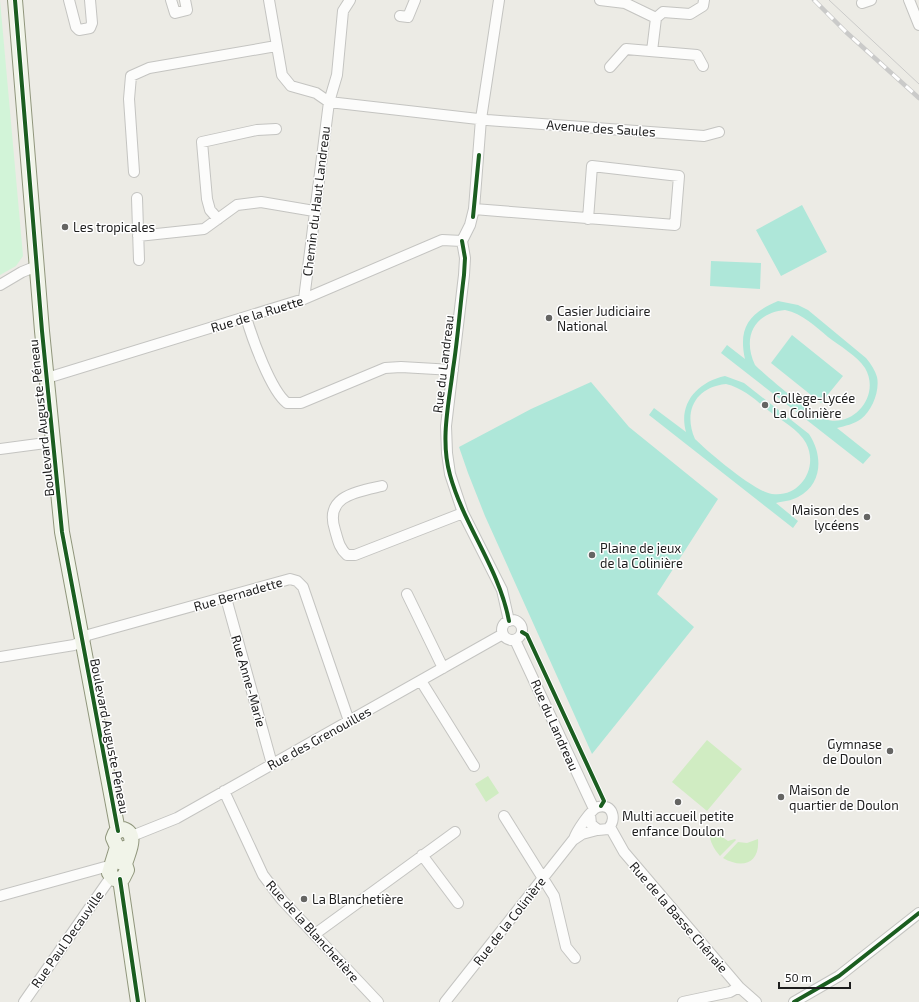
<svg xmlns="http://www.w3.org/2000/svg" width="919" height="1002" font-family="'Exo 2',sans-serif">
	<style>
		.grass { fill: #d0ecc2 }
		.park { fill: #d2f4d8 }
		.pitch { fill: #aee7d9; fill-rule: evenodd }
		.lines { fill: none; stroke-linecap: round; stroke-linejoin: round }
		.street-casing { stroke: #c4c4c1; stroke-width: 12 }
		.secondary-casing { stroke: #90967c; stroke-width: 16 }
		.street { stroke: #fcfcfb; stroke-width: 10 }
		.secondary { stroke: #f1f4e9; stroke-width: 14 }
		.tram { stroke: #cacac9; stroke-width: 1 }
		.rail-casing { stroke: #cacac9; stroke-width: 4.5 }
		.rail { stroke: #fff; stroke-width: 3; stroke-dasharray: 9; stroke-linecap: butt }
		.cycleway-casing { stroke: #fff; stroke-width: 6 }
		.cycleway { stroke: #1b5e20; stroke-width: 4 }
		.poi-dot { fill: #656563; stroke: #fff; stroke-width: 1.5 }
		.labels { text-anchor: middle; stroke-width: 3; stroke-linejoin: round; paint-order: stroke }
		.street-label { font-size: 13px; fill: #1d1d1d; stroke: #fff }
		.poi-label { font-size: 13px; fill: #1d1d1d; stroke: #fff; text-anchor: start }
	</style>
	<rect width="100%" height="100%" fill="#ecebe5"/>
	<!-- grass -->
	<path class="grass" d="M707,740L742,769L707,811L672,782Z
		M488,776L499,793L486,802L475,784Z
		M710,828L728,841L735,839L736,840L720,856C713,848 708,839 710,828Z
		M758,839C760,864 742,869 723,858L738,842L747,843Z"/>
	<!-- park -->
	<path class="park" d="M0,0L23,256L16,266L0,275Z"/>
	<!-- pitch -->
	<path class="pitch" d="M802,205L827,252L781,276L756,230Z
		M711,261L761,263L760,289L710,286Z
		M778,301L798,305L808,310L866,358C871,364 875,370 877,377C880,391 872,411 861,419C854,424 845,426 837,428L871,455L863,464L721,353L727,345L745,359C738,328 749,313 778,301ZM785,310C803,314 815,326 828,337C840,346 857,356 865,368C881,395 854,429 824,419C811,414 766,376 755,365C742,337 754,313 785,310Z
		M792,335L843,376L821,403L771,363Z
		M725,376L744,383L809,434C823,455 823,484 798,497C791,501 784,501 776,503L798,521L793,528L649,415L654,408L686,432C678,404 697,382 725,376ZM726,384C743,388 756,400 769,411C781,420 799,430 806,443C819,468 800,498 772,494C755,492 708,452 695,439C683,412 695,387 726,384Z
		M591,382L629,427L718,499L657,594L694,627L592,754L485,516L468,473L459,447L531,409Z"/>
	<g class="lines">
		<defs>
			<path id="street" d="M69,0L76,27L79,30L90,28L92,23L90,0
				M171,0L175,13L187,10L185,0
				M269,0L282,75L291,86L316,93L329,102L337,75L343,11L350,0
				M499,0L481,119L474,209L470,225L462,241L465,258L464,275L446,426L447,453L450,474L463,513L502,590L509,621
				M600,0L625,3L656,18L663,12L690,14L703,6L704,0
				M909,0L919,25
				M862,3L871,0
				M400,16L408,17L415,0
				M652,51L656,18
				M610,67L626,49L697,55L703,66
				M134,172L129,99L131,76L149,68L276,46
				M137,198L139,260
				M474,209L675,225L679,176L592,166L588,219
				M218,219L210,210L207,199L202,142L257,130L276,129
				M138,236L204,229L237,205L261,202L314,211
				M0,285L22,272L37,266
				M304,299L329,102L487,120L704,136L719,132
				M246,317C252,338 271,391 287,403H301L385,368L401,367L453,370
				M47,378L304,299L442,240L462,241
				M0,449L53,442
				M382,486C356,492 324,496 335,530C338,540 339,548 347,555H355L463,513
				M407,594L443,668
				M226,598L272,764
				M502 630a10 10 0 1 1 20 0a10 10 0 1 1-20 0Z
				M515,640L594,809
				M0,657L74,645L82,641L88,635L290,579L297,581L303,587L349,721
				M421,681L474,766
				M224,791L263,875L282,900L378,1002
				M504,816L554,896L566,947L575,958
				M610,827L624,852L739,987L756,1002
				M132,836L177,818L503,634
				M574,839C576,832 591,809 598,807C613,803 617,820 608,829L598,830L591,824L590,814
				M422,855L458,903
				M0,896L105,867L109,868
				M315,934L455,832
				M24,1002L111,877
				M445,1002L573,840L582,834L597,830
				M683,1002L730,992L739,987
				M794,1002L839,976L919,913"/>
			<path id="secondary" d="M15,0L42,331L62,532L118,831
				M112,864L117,861L125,864L127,870L123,878L114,879L109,873L117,847
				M125,864C128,853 139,834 123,829L115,833L113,838L117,847L122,849L130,846
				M120,879L138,1002"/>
		</defs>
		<!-- street casing -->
		<use href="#street" class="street-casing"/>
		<!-- secondary casing -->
		<use href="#secondary" class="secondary-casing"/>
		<!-- street -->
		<use href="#street" class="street"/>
		<!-- secondary -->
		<use href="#secondary" class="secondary"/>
		<!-- tram -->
		<path class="tram" d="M829,0L919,84"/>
		<defs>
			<path id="rail" d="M814,0L846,32L919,98"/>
		</defs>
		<!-- rail casing -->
		<use href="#rail" class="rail-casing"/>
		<!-- rail -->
		<use href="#rail" class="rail"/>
		<defs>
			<path id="cycleway" d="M15,0L42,331L62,532L118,831
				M473,217L479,155
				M462,241L465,258L464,275C460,306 458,338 453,369C449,403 440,440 450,475C464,526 499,568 509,621
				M522,632L527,635L604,801L601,806
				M120,879L138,1002
				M794,1002L839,976L919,913"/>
		</defs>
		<!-- cycleway casing -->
		<use href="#cycleway" class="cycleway-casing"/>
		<!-- cycleway -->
		<use href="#cycleway" class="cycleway"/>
	</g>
	<!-- markers -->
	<g class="poi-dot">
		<circle cx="65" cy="227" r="4"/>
		<circle cx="549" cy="318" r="4"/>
		<circle cx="765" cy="405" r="4"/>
		<circle cx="867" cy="517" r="4"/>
		<circle cx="592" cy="555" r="4"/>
		<circle cx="890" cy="751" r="4"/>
		<circle cx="781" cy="797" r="4"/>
		<circle cx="678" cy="802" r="4"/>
		<circle cx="304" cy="899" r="4"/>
	</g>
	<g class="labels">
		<!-- street labels -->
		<g class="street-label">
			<text transform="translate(601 128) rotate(4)" y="5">Avenue des Saules</text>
			<text transform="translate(316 201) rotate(-83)" y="5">Chemin du Haut Landreau</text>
			<text transform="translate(257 314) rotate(-17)" y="5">Rue de la Ruette</text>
			<text transform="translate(443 364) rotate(-83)" y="5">Rue du Landreau</text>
			<text transform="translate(41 418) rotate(-96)" y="5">Boulevard Auguste Péneau</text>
			<text transform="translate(238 594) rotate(-16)" y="5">Rue Bernadette</text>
			<text transform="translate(249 681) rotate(74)" y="5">Rue Anne-Marie</text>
			<text transform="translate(555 725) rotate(66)" y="5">Rue du Landreau</text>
			<text transform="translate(110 736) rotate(79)" y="5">Boulevard Auguste Péneau</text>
			<text transform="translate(319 738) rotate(-29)" y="5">Rue des Grenouilles</text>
			<text transform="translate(679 917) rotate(49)" y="5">Rue de la Basse Chênaie</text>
			<text transform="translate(509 921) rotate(-52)" y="5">Rue de la Colinière</text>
			<text transform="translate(313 931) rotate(48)" y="5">Rue de la Blanchetière</text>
			<text transform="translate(67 939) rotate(-55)" y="5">Rue Paul Decauville</text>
		</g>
		<!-- poi labels -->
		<g class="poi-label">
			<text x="73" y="232">Les tropicales</text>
			<text x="557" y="316">Casier Judiciaire<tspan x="557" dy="15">National</tspan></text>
			<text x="773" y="403">Collège-Lycée<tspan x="773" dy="15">La Colinière</tspan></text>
			<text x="859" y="515" text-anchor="end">Maison des<tspan x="859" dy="15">lycéens</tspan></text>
			<text x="600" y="553">Plaine de jeux<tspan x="600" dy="15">de la Colinière</tspan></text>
			<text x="882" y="749" text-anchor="end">Gymnase<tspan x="882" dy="15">de Doulon</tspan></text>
			<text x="789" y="795">Maison de<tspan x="789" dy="15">quartier de Doulon</tspan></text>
			<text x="678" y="821" text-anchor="middle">Multi accueil petite<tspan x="678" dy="15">enfance Doulon</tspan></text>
			<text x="312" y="904">La Blanchetière</text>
		</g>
	</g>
	<!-- scale -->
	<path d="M779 982v6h71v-6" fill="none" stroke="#1d1d1d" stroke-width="2"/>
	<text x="785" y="982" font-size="12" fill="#1d1d1d" stroke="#ffffff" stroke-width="3" paint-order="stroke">50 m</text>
</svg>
